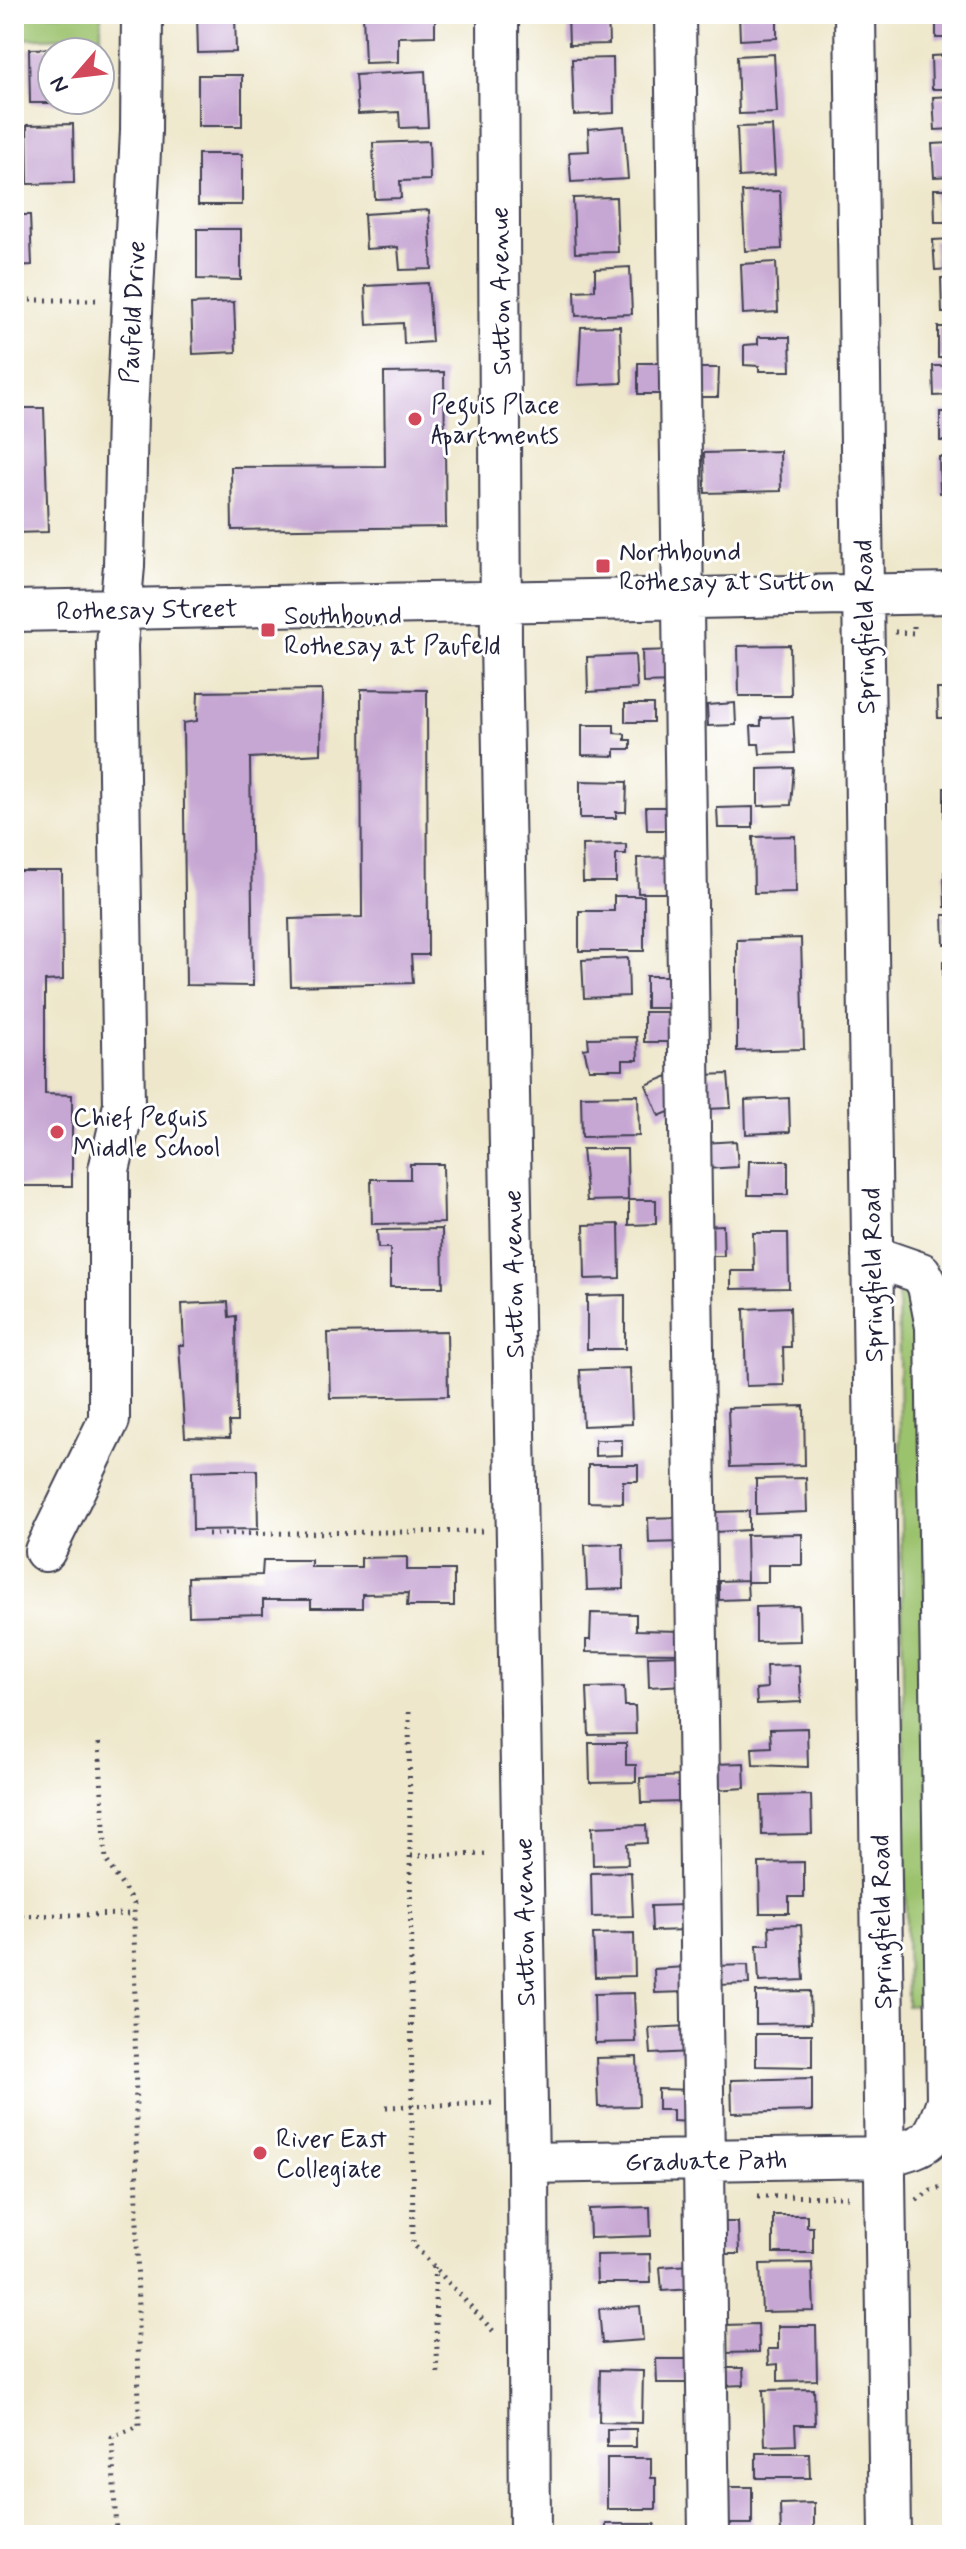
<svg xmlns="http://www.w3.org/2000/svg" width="966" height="2549" font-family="Mynerve,sans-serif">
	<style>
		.green { fill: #9bc26d; stroke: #5e7254; stroke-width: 2 }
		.building { fill: #c6a6d3 }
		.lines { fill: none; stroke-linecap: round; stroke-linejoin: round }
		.minor-casing { stroke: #414051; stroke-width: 44 }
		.path { stroke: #414051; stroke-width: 5; stroke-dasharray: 2 6; stroke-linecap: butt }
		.minor { stroke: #fff; stroke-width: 40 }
		.poi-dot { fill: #d1495b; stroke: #fff; stroke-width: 3 }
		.labels { text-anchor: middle; stroke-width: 6; stroke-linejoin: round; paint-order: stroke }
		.street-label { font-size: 26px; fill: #22223b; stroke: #fff }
		.poi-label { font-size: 26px; fill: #22223b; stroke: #fff; text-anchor: start }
	</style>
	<rect width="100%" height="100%" fill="#fff"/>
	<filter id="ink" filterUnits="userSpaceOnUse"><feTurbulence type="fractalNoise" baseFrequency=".0125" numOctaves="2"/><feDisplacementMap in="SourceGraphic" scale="16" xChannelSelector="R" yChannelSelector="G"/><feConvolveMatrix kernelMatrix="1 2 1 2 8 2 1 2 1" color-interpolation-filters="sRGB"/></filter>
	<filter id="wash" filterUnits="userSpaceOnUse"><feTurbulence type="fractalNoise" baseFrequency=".006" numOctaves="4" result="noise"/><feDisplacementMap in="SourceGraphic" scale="32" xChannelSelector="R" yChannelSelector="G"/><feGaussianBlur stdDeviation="1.8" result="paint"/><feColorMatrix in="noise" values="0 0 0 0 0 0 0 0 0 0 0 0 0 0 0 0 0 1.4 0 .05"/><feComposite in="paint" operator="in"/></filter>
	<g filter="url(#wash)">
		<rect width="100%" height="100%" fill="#eee7cb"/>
		<!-- green -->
		<path class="green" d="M14,14H101V36L14,39Z
			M898,1280H910L921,1308L937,2003L907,2006Z"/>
		<g id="blocks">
			<!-- building -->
			<path class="building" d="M197,14H235L236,52L198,53Z
				M363,14H435V36L398,37V62L365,63Z
				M568,14H608L609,44L569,45Z
				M739,14H777V38L740,40Z
				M936,14H952V38H936Z
				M76,48V52H52V100H77V103H30L29,49Z
				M774,54L777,113L739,114L737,56Z
				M952,55V89H932L931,56Z
				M613,58L614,113L574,115L572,59Z
				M425,71L428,127L400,128L399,112L358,114L355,75Z
				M198,75H242V126H198Z
				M952,96V129L935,130L933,97Z
				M73,124L74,183L28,184L27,125Z
				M624,126L628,179L571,182L569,152L589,151L588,129Z
				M772,126L775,175L739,177L737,127Z
				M429,141L430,180L400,181L401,198L375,199L373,143Z
				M952,143V176L934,177L932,144Z
				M198,154H242V205H198Z
				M934,189H952V222H935Z
				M780,191L782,249L745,251L742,192Z
				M616,197L618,252L575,253L573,198Z
				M429,210L432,269L400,270L398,247L366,249L364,214Z
				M14,215H30L32,265L14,266Z
				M197,229H241V280L197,279Z
				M952,239V269L935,270L933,240Z
				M776,262L778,312L743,314L741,264Z
				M630,267L632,314L576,316L575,291L595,290V269Z
				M941,278H952V313H942Z
				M428,283L432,342L404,344L403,323L367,325L365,286Z
				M234,302L236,352L193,354L191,304Z
				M620,326L622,383L578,385L581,327Z
				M938,327H952V358H938Z
				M758,337H790L791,371H759V366L744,365V345L758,344Z
				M638,363H668V394H638Z
				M933,366H952V395L934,396Z
				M697,368H719L718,397H696Z
				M444,372L446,527L232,530L231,467L385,466L384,373Z
				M14,408H44L48,532L14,533Z
				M940,412H952V441H940Z
				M780,451L781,491L705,493L704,453Z
				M939,457H952V492L940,493Z
				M790,645L791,696H739L738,646Z
				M673,650V682L643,683L642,651Z
				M635,655L637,689L588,692L587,657Z
				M361,689L427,690L428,955H411L413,983L291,986L289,919L362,917Z
				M937,689H952V718H938Z
				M322,690L321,754L250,758L253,986L186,985L183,723L197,721L198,692Z
				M735,703L736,725L708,726L707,705Z
				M625,704H653V722H625Z
				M793,717L795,753L760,754L759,744H752L751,726H761V718Z
				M582,725H614V733L625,734V740H631V749H615V756L582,755Z
				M794,768L791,805L758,806V769Z
				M580,781L627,782L626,812H616V818H580Z
				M944,788H952V817H944Z
				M646,807H673V830H647Z
				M753,807V828H718L717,808Z
				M795,836L796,892L754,893L753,837Z
				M626,844V854H616V882H583L582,845Z
				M675,857L676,893H638L637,858Z
				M14,871H62L63,980L45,981V1094L72,1095V1186H14Z
				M944,872H952V907H945Z
				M614,896H644V951H579V911H614Z
				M943,915H952V944H944Z
				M801,938L804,1049L737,1051V940Z
				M628,958L629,996L584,998L582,960Z
				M943,961H952V997H943Z
				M646,976H676V1008H646Z
				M644,1012H673V1042H644Z
				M637,1037L638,1060H623V1069H589L584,1049L589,1048L588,1038Z
				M946,1053H952V1088H946Z
				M728,1074L731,1108L705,1109L703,1075Z
				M668,1076L681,1107L659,1116L646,1085Z
				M638,1095L639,1136L582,1137L581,1096Z
				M789,1098L790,1132L746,1134L745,1100Z
				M736,1141L738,1167L705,1169L704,1143Z
				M945,1145H952V1178H946Z
				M582,1149H627L628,1200L587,1201Z
				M749,1161H788V1195H748Z
				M410,1164H443L444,1223L372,1224L371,1179H410Z
				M629,1200H656V1224L629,1225Z
				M619,1224L620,1278L585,1279L584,1225Z
				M723,1225L724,1256H704L703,1226Z
				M442,1229L443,1287H390V1248H378L377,1230Z
				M753,1233H788L789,1288L731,1289V1271H754Z
				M625,1295V1349H587V1296Z
				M228,1302L229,1317L236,1316L237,1422H229L230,1438L185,1437L179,1345H184L182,1304Z
				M790,1307L791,1347H783L784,1385L746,1386L744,1309Z
				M447,1331L448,1396L330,1398L328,1333Z
				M630,1368L632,1424L583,1426L580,1370Z
				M804,1406L805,1465L730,1467L728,1408Z
				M595,1440H622V1455L595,1456Z
				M588,1465H638V1481H623V1503L588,1502Z
				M224,1470H257L258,1529L193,1530L192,1471Z
				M806,1478L807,1512L756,1514V1479Z
				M749,1511V1530L715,1532L714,1512Z
				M682,1517L683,1542L649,1543L648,1518Z
				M802,1534V1565H768V1582H747L748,1599L719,1600V1581L747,1580L746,1535Z
				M623,1544L624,1589L587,1590L585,1545Z
				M407,1557V1570H454V1606H407L408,1593L362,1594V1608H311V1600H263V1614L189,1616L188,1577L262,1575L263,1560H311V1567H361V1558Z
				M799,1606L800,1641L756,1642V1607Z
				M591,1613L636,1614V1630L681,1631L680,1653L586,1652V1640H590Z
				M682,1655L684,1685L649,1687L648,1656Z
				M799,1665L801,1702L757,1704L756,1689L767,1688L766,1666Z
				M624,1687L625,1706H635L636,1734L589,1735L587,1688Z
				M807,1728L808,1767L753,1765L752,1748L771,1747L770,1729Z
				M589,1743H626V1765H636V1782L590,1783Z
				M744,1763L745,1788L714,1790V1764Z
				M684,1776L685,1802L641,1803L640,1778Z
				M811,1795L812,1834L762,1835L761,1796Z
				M646,1825L647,1843L627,1844L628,1864L593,1865L592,1827Z
				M804,1862V1897H789V1913H760L759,1863Z
				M631,1872L633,1916L592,1917L591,1873Z
				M685,1905L687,1930L652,1931L651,1906Z
				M801,1925L804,1980L759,1982L757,1945H770L769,1926Z
				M634,1933L635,1976L595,1977L593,1934Z
				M748,1965L749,1984L715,1985V1966Z
				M685,1967L686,1992L655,1993L654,1969Z
				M810,1991L811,2023L756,2024V1992Z
				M634,1993L636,2042L595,2043L594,1994Z
				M689,2026L691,2052L651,2054L649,2028Z
				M756,2034H812V2067L756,2066Z
				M637,2057L639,2106L598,2107L596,2058Z
				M812,2078V2111L732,2113L731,2080Z
				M658,2089L694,2090L693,2122L673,2121V2110H658Z
				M650,2207L651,2236L590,2238L589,2209Z
				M773,2215H807V2227H813V2253H773Z
				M717,2222H738L739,2254H718Z
				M650,2254L651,2283H597L596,2255Z
				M812,2263L814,2311L762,2312L760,2264Z
				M691,2265L692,2289L662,2291L660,2267Z
				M640,2306L643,2340L602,2343L599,2309Z
				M758,2324L759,2352L726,2353L724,2325Z
				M778,2326H816L817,2380L778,2381V2364L769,2365L768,2349H778Z
				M656,2359H692V2383H657Z
				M719,2368H743L744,2385L719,2386Z
				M600,2370L643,2371L642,2423L599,2422Z
				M814,2389L815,2425H795L796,2445L765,2446L763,2390Z
				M607,2429H636V2447H607Z
				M756,2453H809L810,2478H756Z
				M607,2458H651V2478H656V2509H607Z
				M721,2487H752V2524H721Z
				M814,2503V2535H781L780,2504Z
				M606,2524H655V2535H606Z"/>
		</g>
	</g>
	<g filter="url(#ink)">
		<use href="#blocks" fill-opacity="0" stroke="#414051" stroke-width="2"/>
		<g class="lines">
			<defs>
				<path id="minor" d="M498,14L501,641L528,2163L530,2535
					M675,14L709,2535
					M855,14L890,2535
					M14,611L952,593
					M45,1551L109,1420V1170L124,1105L117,645L124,566L127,413L141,131L142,14
					M528,2163L884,2157C929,2144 933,2145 947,2100L936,1327L928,1286L921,1273L872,1256"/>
			</defs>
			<!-- minor casing -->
			<use href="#minor" class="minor-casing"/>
			<!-- path -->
			<path class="path" d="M14,15L32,14
				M14,300H101
				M895,632L914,633V626
				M208,1534L483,1531
				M409,1712L413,2244L495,2333
				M99,1743L106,1860L134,1904V1914L139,2426L112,2437L116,2535
				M411,1856L489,1854
				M14,1916L134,1914
				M386,2107L494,2103
				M758,2196L849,2197
				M917,2200L931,2190L952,2184
				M434,2267L438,2378"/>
			<!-- minor -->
			<use href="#minor" class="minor"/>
		</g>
	</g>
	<!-- markers -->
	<g class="poi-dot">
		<circle cx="415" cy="419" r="8"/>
		<rect x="595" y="558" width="16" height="16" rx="4"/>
		<rect x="260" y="622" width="16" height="16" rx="4"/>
		<circle cx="57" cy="1132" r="8"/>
		<circle cx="260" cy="2153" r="8"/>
	</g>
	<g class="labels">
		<!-- street labels -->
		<g class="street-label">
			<text transform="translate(500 291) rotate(-91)" y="9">Sutton Avenue</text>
			<text transform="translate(132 312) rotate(-87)" y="9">Paufeld Drive</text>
			<text transform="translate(147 609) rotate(-1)" y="9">Rothesay Street</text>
			<text transform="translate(864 627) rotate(-91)" y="9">Springfield Road</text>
			<text transform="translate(513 1274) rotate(-91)" y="9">Sutton Avenue</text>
			<text transform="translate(872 1275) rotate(-91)" y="9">Springfield Road</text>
			<text transform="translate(524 1922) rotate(-91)" y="9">Sutton Avenue</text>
			<text transform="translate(881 1922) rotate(-91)" y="9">Springfield Road</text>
			<text transform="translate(706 2160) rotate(-1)" y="9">Graduate Path</text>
		</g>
		<!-- poi labels -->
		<g class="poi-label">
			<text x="431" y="413">Peguis Place<tspan x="431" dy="30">Apartments</tspan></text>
			<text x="619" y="560">Northbound<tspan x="619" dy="30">Rothesay at Sutton</tspan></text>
			<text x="284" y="624">Southbound<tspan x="284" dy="30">Rothesay at Paufeld</tspan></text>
			<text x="73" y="1126">Chief Peguis<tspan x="73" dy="30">Middle School</tspan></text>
			<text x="276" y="2147">River East<tspan x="276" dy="30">Collegiate</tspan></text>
		</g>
	</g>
	<!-- margin -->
	<rect width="966" height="2549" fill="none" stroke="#fff" stroke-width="48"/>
	<!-- north arrow -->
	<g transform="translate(76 76) rotate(242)"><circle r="38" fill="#ffffff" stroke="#a7a7b1" stroke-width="2"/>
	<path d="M0-6L14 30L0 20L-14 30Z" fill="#d1495b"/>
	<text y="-12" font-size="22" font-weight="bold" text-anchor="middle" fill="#22223b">N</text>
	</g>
</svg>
